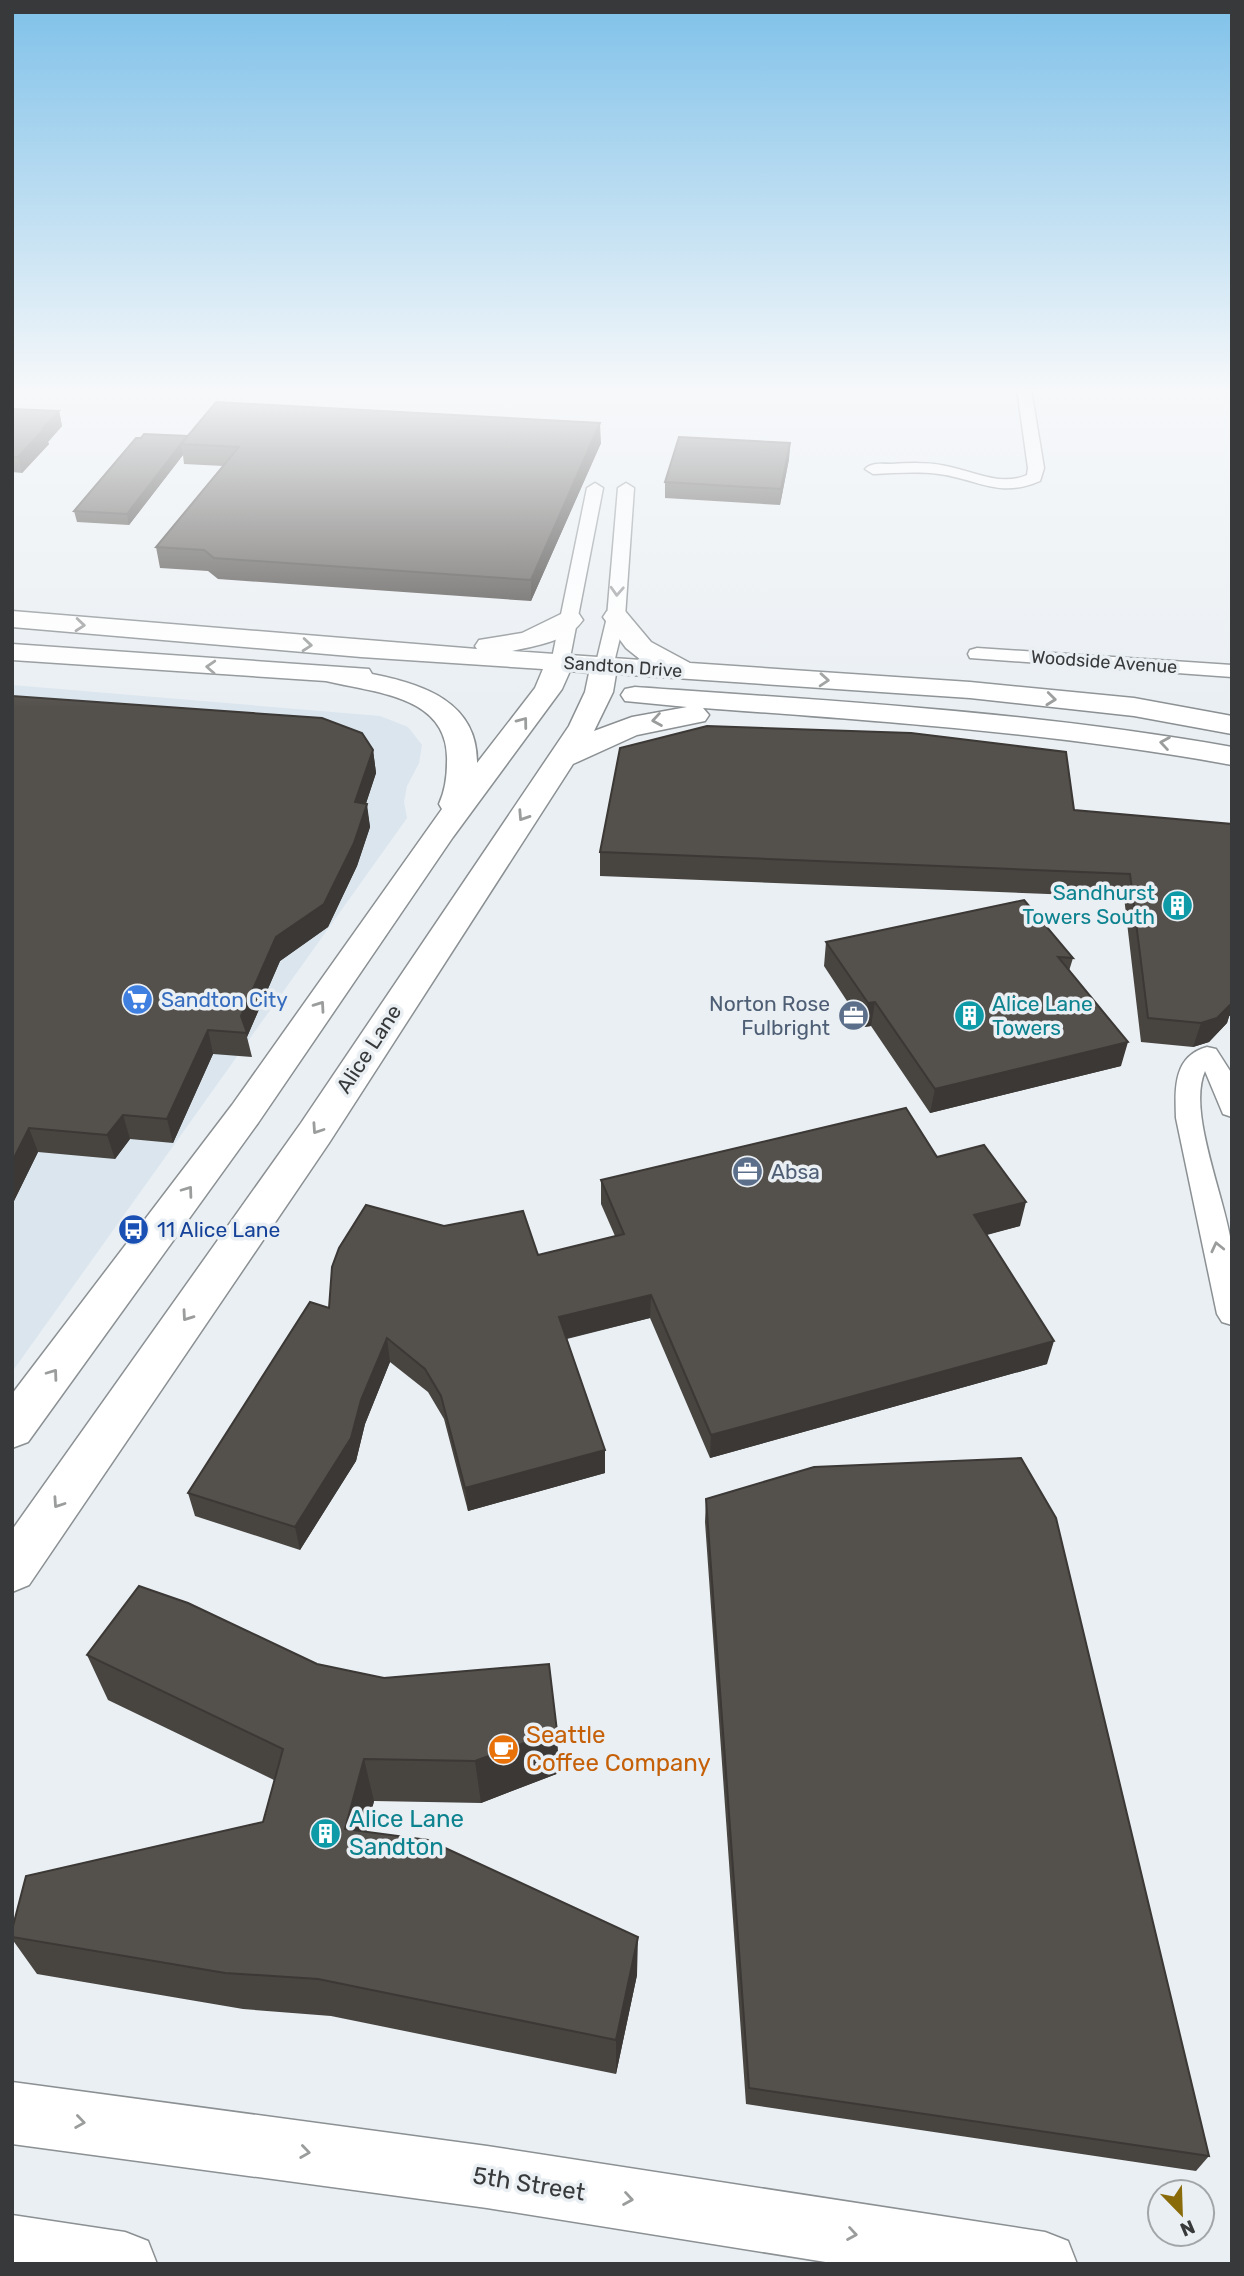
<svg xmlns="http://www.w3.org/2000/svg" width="1244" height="2276" font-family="Rubik,sans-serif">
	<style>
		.built { fill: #dae5ee }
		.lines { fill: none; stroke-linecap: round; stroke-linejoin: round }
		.street-casing { stroke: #8b9093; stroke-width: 3 }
		.secondary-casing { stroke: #8b9093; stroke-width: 3 }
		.street { fill: #fff; fill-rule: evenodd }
		.secondary { fill: #fff; fill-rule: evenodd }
		.wall { fill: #484541 }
		.shaded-wall { fill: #3b3835 }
		.building { fill: #54504c; stroke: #3b3835; stroke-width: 2 }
		.oneway { stroke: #9b9c9c }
		.labels { text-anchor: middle; stroke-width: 7; stroke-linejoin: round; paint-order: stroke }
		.far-street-label { font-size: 18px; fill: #37393a; stroke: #eaeff3 }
		.culture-label { font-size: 21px; fill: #0d838f; stroke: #eaeff3; text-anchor: end }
		.shop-label { font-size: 21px; fill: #366cbe; stroke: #eaeff3; text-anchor: start }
		.service-label { font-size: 21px; fill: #4e5e75; stroke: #eaeff3; text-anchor: end }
		.street-label { font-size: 21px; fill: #37393a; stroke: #eaeff3 }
		.transit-label { font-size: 21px; fill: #164399; stroke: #eaeff3; text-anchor: start }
		.near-food-label { font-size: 24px; fill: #c56008; stroke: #eaeff3; text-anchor: start }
		.near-culture-label { font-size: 24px; fill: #0d838f; stroke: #eaeff3; text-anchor: start }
		.near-street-label { font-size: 24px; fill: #37393a; stroke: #eaeff3 }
	</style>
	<rect width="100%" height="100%" fill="#eaeff3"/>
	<!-- built -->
	<path class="built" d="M12,685L380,716L408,727L422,745L419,763L407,786L404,802L407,818L12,1372Z"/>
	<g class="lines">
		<defs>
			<path id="street" d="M1017,389H1031L1044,468L1040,481C999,499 978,479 939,474C917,471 895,473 873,474L865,469C872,462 882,464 891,464C909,463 928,462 946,466C973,471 1000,487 1027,475L1028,468Z
				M595,483L603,488L569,663L560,669L551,663L587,488Z
				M626,483L634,488L625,617L613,667L604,673L595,667L607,617L618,488Z
				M977,648L1232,665V677L970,658L968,654L970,650Z
				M1207,1047L1216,1049L1232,1074V1117L1223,1114L1205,1071C1186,1112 1228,1204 1232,1250C1234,1275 1232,1301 1232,1325L1222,1322L1217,1314L1176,1118C1175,1089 1173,1056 1207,1047Z"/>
			<path id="secondary" d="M616,609L625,611L651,642L690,663L970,682L1134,698L1232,716V734L1134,716L970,698L616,674L613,692L594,731L632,717L687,707L625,701L621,695L625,689L635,687C835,701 1034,712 1232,747V765C1056,733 880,721 703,708L709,715L705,721L637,735L573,764L329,1143L29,1585L12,1592V1530L301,1123L569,726L585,692L589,673L570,671L562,689L453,837L258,1123L28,1442L12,1448V1394L232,1105L442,809L439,804C445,791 447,776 447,762C450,695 374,693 326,681L12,660V644L369,669L372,674C423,684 478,702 477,763L535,688L543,669L361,657L12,627V611L477,649L475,646L479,640L522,633L561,614L570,612L579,614L583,620C569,641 535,646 512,651L641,660L626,648L603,617L607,611Z
				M12,2082L487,2146L1045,2232L1068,2241L1077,2264H838L487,2208L12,2144Z
				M12,2215L125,2232L148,2241L157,2264H12Z"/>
		</defs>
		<!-- street casing -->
		<use href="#street" class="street-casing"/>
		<!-- secondary casing -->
		<use href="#secondary" class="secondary-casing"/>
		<!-- street -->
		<use href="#street" class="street"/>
		<!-- secondary -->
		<use href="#secondary" class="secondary"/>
	</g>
	<!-- wall -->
	<path class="wall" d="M12,409L59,411L62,426L48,442L49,444L22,473L12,472Z
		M187,437L601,443L531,601L218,579L208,571L160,568L156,547L223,466L184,464L183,455L129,525L77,522L74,511Z
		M790,443L789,459L780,505L665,498V482Z
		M12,696L373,750L376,773L366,803L370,827L357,866L328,927L280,961L247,1037L252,1057L213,1054L173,1143L130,1139L115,1159L38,1152L12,1205Z
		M1074,810L1232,824V1016H1229L1227,1023L1209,1042L1193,1047L1141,1042L1124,897L600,876V852Z
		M826,942L1073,958L1069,971L1121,1066L930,1113L871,1026L864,1027L824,966Z
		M937,1157L1020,1226L987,1235L1047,1364L710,1458L650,1318L567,1339L605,1450V1473L468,1511L444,1419L428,1392L390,1362L365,1424L356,1461L300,1550L195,1516L188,1493L329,1308L615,1236L601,1204V1180Z
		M706,1499L1209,2156L1196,2171L746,2104L705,1522Z
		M87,1655L317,1664L559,1773L481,1803L374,1801L366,1832L637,1975L616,2074L331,2016L243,2009L37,1974L12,1939V1930L263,1822L274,1780L108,1700Z"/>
	<!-- shaded-wall -->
	<path class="shaded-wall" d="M59,411L62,426L48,442L49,444L22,473L18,457Z
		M600,423L601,443L531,601V580Z
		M790,443L789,459L780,505L781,489Z
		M181,445L183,455L129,525L127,514Z
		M373,750L376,773L359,825L355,802Z
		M367,804L370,827L357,866L328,927L280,961L247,1037L241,1016L276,937Z
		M875,1002L871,1026L864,1027L868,1003Z
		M1232,1003V1008L1227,1023L1209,1042L1193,1047L1201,1023Z
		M208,1030L213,1054L173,1143L167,1119Z
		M1128,1042L1121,1066L930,1113L935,1089Z
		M123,1115L130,1139L115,1159L107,1135Z
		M29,1128L38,1152L12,1205V1162Z
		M1026,1202L1020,1226L969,1239L974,1215Z
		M651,1295L650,1318L560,1340L559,1317Z
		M387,1338L390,1362L365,1424L356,1461L300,1550L295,1527L361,1400Z
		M1054,1341L1047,1364L710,1458L711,1435Z
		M605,1450V1473L468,1511L465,1488Z
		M557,1731L559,1773L481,1803L475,1761Z
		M364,1759L374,1801L357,1870L345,1829Z
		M638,1937L637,1975L616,2074V2040Z"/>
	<!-- building -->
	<path class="building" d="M216,402L600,423L531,580L214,558L204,550L156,547L239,447L181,444Z
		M12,409L59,411L43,428H45L18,457H12Z
		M144,434L187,436L127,514L74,511L136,438H141Z
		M679,437L790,443L781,489L665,482Z
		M12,696L322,718L362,733L373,750L355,802L367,804L354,843L324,904L276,937L241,1016L247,1033L208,1030L167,1119L123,1115L107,1135L29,1128L12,1162Z
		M707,726L911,733L1066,752L1074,810L1232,824V1003L1217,1018L1201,1023L1148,1018L1130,874L600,852L620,748Z
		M1024,900L1073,958L1058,957L1128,1042L935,1089L875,1002L868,1003L826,942Z
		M906,1108L937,1157L984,1145L1026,1202L974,1215L1054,1341L711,1435L651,1295L559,1317L605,1450L465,1488L441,1396L425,1369L387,1338L361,1400L351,1438L295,1527L188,1493L310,1302L329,1308L332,1267L339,1248L366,1205L444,1226L523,1211L538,1255L624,1234L601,1180Z
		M1021,1458L1056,1518L1209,2156L749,2088L706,1499L814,1467Z
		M139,1586L188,1603L317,1664L384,1678L549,1664L557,1731L475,1761L364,1759L345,1829L428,1840L638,1937L616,2040L318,1979L225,1973L12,1937V1930L26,1876L263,1822L283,1749L87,1655Z"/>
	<!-- one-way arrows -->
	<defs><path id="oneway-chevron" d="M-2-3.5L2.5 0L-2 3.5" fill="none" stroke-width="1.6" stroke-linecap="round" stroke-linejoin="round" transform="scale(1.75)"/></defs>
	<g class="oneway">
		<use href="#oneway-chevron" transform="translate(617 591) rotate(93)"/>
		<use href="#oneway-chevron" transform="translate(80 625) rotate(5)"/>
		<use href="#oneway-chevron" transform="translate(307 645) rotate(5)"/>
		<use href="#oneway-chevron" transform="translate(211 667) rotate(-177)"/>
		<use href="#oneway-chevron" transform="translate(824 680) rotate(4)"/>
		<use href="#oneway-chevron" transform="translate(1051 699) rotate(6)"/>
		<use href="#oneway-chevron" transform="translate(657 720) rotate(171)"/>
		<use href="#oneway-chevron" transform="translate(523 722) rotate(-53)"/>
		<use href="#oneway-chevron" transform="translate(1165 743) rotate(-171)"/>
		<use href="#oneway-chevron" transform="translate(523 816) rotate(123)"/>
		<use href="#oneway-chevron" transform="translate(320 1006) rotate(-55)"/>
		<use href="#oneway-chevron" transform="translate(317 1129) rotate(124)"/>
		<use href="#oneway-chevron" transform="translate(188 1191) rotate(-54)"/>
		<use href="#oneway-chevron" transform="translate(1217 1247) rotate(-103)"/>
		<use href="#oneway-chevron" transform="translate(187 1316) rotate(125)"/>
		<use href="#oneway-chevron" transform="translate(53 1374) rotate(-54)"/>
		<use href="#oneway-chevron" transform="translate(58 1503) rotate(124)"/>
		<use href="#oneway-chevron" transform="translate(80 2122) rotate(8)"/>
		<use href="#oneway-chevron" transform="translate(305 2152) rotate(8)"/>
		<use href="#oneway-chevron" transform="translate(628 2199) rotate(9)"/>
		<use href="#oneway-chevron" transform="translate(852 2234) rotate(9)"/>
	</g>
	<!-- sky -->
	<linearGradient id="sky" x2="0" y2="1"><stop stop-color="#7fc1e9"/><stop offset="0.55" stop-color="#f6f8fa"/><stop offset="1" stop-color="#f6f8fa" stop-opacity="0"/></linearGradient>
	<rect width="1244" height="708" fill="url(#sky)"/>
	<!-- icons -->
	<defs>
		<symbol id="building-disc" viewBox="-11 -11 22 22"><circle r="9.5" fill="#0f9aa8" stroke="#eaeff3"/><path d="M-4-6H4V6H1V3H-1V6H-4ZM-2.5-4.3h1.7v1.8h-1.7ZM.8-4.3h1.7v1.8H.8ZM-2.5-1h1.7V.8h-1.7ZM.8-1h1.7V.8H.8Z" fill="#fff"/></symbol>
		<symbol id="supermarket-disc" viewBox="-11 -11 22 22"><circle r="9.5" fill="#3f7fe0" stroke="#eaeff3"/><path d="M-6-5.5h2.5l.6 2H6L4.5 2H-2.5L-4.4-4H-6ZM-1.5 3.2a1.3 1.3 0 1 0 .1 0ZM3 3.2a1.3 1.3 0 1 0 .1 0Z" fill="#fff"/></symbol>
		<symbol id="office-disc" viewBox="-11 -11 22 22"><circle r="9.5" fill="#5c6f8a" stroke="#eaeff3"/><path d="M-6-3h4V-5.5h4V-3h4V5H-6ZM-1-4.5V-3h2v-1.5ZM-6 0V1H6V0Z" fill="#fff"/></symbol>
		<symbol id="bus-disc" viewBox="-11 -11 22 22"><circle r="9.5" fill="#1a4fb4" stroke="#eaeff3"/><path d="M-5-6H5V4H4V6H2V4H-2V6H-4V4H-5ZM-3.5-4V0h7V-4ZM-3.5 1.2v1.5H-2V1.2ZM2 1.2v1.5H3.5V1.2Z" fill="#fff"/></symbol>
		<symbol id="cafe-disc" viewBox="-11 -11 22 22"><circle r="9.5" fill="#e8710a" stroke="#eaeff3"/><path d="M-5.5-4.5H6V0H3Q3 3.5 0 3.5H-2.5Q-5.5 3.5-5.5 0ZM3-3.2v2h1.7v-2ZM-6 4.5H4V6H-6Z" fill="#fff"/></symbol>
	</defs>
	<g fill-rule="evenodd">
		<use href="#building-disc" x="1160" y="888" width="35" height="35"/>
		<use href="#supermarket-disc" x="120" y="982" width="35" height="35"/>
		<use href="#office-disc" x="836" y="998" width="35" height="35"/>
		<use href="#building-disc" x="952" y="998" width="35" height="35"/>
		<use href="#office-disc" x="730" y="1154" width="35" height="35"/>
		<use href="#bus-disc" x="116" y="1212" width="35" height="35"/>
		<use href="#cafe-disc" x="486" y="1732" width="35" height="35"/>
		<use href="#building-disc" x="308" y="1816" width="35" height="35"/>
	</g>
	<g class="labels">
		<!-- far-street labels -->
		<g class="far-street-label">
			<text transform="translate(1104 662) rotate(4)" y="6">Woodside Avenue</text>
			<text transform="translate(623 667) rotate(4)" y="6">Sandton Drive</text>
		</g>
		<!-- culture labels -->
		<g class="culture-label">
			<text x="1155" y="900">Sandhurst<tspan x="1155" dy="24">Towers South</tspan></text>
			<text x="992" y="1011" text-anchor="start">Alice Lane<tspan x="992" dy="24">Towers</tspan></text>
		</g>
		<!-- shop labels -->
		<g class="shop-label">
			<text x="161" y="1007">Sandton City</text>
		</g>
		<!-- service labels -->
		<g class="service-label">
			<text x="830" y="1011">Norton Rose<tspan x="830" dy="24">Fulbright</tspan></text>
			<text x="771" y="1179" text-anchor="start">Absa</text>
		</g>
		<!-- street labels -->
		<g class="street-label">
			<text transform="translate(369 1049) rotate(-57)" y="7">Alice Lane</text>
		</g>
		<!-- transit labels -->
		<g class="transit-label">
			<text x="157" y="1237">11 Alice Lane</text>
		</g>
		<!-- near-food labels -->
		<g class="near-food-label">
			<text x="526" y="1743">Seattle<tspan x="526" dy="28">Coffee Company</tspan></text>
		</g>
		<!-- near-culture labels -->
		<g class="near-culture-label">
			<text x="349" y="1827">Alice Lane<tspan x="349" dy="28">Sandton</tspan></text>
		</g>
		<!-- near-street labels -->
		<g class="near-street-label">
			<text transform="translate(529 2184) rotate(9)" y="8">5th Street</text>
		</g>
	</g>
	<!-- border -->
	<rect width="1244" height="2276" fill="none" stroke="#37393a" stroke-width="28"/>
	<!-- north arrow -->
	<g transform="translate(1181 2213) rotate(157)"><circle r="33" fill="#eaeff3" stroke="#a2a6a9" stroke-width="2"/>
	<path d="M0-5L12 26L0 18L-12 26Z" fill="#8a6b0a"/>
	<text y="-10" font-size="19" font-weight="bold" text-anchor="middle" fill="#37393a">N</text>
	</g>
</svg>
